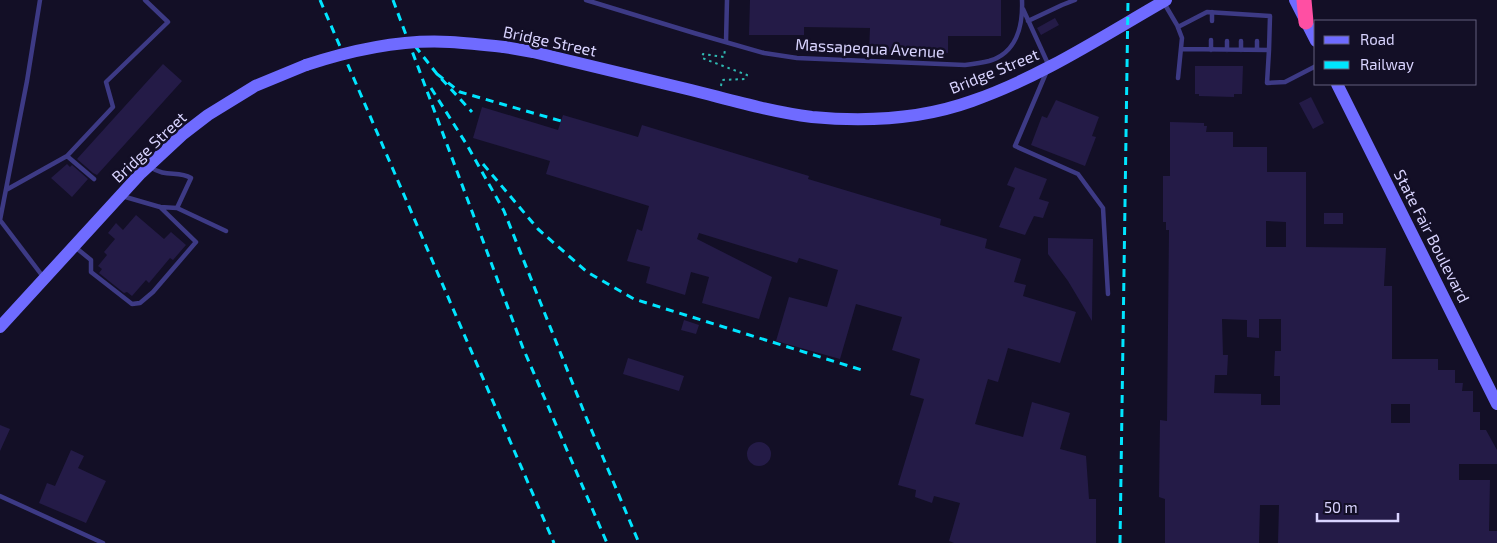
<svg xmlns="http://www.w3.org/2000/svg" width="1497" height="543" font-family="'Exo 2',sans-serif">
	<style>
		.building { fill: #241b47; fill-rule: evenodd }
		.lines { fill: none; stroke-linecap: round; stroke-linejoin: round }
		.path { stroke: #2fb8b0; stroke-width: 2; stroke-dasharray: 2.5 4; stroke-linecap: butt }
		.lane { stroke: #3d3a85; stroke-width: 4.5 }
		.secondary { stroke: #6f6bff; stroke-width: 12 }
		.highway { stroke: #ff4fa3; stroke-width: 15 }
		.rail { stroke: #00e5ff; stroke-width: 3; stroke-dasharray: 8 6; stroke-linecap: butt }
		.secondary-bridge { stroke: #6f6bff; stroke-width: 12 }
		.labels { text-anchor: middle; stroke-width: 5; stroke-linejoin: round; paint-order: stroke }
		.street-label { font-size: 16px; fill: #d9d4ff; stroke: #130f26 }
	</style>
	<rect width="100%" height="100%" fill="#130f26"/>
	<!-- building -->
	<path class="building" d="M750,0H1001V36H948V53L869,52L870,28L804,27V35H749Z
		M1055,18L1059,25L1041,35L1037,28Z
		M163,64L182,81L97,175L93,173L77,159Z
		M1195,66H1243L1242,94H1234V97L1199,96V94H1195Z
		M1311,97L1324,123L1313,129L1299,103Z
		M1056,100L1099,117L1092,136L1096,137L1085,166L1031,145L1042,116L1047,118Z
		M482,107L558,130L563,115L638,137L642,125L809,176L808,179L941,219L940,225L987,239L985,248L1021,259L1014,282L1026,285L1023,296L1076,312L1060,363L1008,348L998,382L988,379L975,424L1023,437L1032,402L1070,413L1060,449L1086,456L1089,499H1096V543H954L949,541L960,503L934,496L932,503L915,497L916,490L898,485L924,399L910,395L920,359L892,350L902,317L856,304L840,359L776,341L789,297L827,307L838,270L799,258L797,263L699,233L697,239L772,277L759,319L702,303L709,277L691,272L685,295L646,283L650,267L627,261L637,229L642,231L649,206L546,174L550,161L473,138Z
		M1170,122L1204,123V126H1207L1206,132H1233V147H1267V172H1306V247L1386,248L1384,286H1392V359H1438V370H1455V383H1463L1462,391H1473V412H1480V430H1486L1497,450V464H1459V480H1490L1489,531H1497V543H1278L1279,505H1260L1259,543H1165V499L1159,497L1160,420L1167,421L1169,230H1166V222H1163V176H1170ZM1266,221L1286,222V247H1266ZM1222,319L1247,320V337L1259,338V319H1281V351H1275L1274,376H1280V405H1261V394L1214,393L1215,375H1227L1228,355H1223ZM1391,404H1410V423H1391Z
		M67,164L70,167L72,165L88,179L72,197L51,178Z
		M1015,167L1047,179L1039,199L1049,202L1043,218L1034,216L1025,235L999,227L1015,188L1007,185Z
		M1324,213H1343V224H1324Z
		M136,215L164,239L171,232L186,245L173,260L170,258L149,283L146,280L132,296L127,292L124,293L99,273L102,269L98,266L107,255L104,252L115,239L108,233L116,223L123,230Z
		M1048,238L1093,239L1092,321L1068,281L1048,254Z
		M684,320L699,325L696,334L681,330Z
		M628,358L684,376L679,391L623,374Z
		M0,425L10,429L0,451Z
		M747 454a12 12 0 1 1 24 0a12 12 0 1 1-24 0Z
		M71,450L84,456L78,468L106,481L86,523L39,503L47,483L55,486Z"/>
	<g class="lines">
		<!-- path -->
		<path class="path" d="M721,86L722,80L745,79L747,75L702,58L703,54L724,57L725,49"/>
		<!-- lane -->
		<path class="lane" d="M40,0L27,81L0,220L44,278
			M586,0L694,33L764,53L797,58L965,65C973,64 981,63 989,61C1017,53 1023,25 1022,0
			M1164,3L1177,25L1182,38L1178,78
			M1023,9L1049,66L1015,146L1078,174L1103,208L1108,294
			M1028,21L1062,5L1075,0
			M1212,21V12
			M1178,27L1207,12L1270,16L1269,50L1181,49
			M726,42L727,0
			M1211,50V40
			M1227,50V41
			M1241,50V41
			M1257,50V41
			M1269,50L1267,83L1285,82L1316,66
			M150,167C166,178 178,170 191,178L177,208
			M94,179L67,156L113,107L106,82L168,22L145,0
			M6,190L67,156
			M122,196L160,207L177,208L226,231
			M75,247L91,260V272L132,304L140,303L153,292L196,242L160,207
			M0,496L103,543"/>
		<!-- secondary -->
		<path class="secondary" d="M1295,0L1316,41
			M504,47L533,52C585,65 638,77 691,90C731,100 771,112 812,117C865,122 922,119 972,101C1041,77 1103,36 1166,0
			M1337,84L1497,404
			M0,327L141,173L182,135L208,115L255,86L306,65"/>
		<!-- highway -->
		<path class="highway" d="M1304,0L1306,22"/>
		<!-- rail -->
		<path class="rail" d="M320,0L554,543
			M393,0L523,348L607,543
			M415,46L437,74L472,112
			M437,74L460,92L561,121
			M431,88L467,145L504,211L586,417L639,543
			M483,164L538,229L587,272L634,299L865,371
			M1120,543L1128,0"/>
		<!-- secondary-bridge -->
		<path class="secondary-bridge" d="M306,65C352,50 402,39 450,42C468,43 486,45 504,47"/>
	</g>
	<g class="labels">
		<!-- street labels -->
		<g class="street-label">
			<text transform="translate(550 41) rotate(12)" y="6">Bridge Street</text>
			<text transform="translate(870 48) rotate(3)" y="6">Massapequa Avenue</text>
			<text transform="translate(994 71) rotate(-22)" y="6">Bridge Street</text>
			<text transform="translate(149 147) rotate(-43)" y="6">Bridge Street</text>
			<text transform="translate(1432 236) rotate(63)" y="6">State Fair Boulevard</text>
		</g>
	</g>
	<!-- legend -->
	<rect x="1314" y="20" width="162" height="65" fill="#130f26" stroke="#625e7d"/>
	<rect x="1324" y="36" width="25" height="8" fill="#6f6bff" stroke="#625e7d"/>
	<text x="1360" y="45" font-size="15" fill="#d9d4ff">Road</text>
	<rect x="1324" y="61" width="25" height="8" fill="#00e5ff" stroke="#625e7d"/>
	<text x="1360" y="70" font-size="15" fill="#d9d4ff">Railway</text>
	<!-- scale -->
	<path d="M1317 513v8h81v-8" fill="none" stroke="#d9d4ff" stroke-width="2.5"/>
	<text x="1324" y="513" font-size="15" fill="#d9d4ff" stroke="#130f26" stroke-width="4" paint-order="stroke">50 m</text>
</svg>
